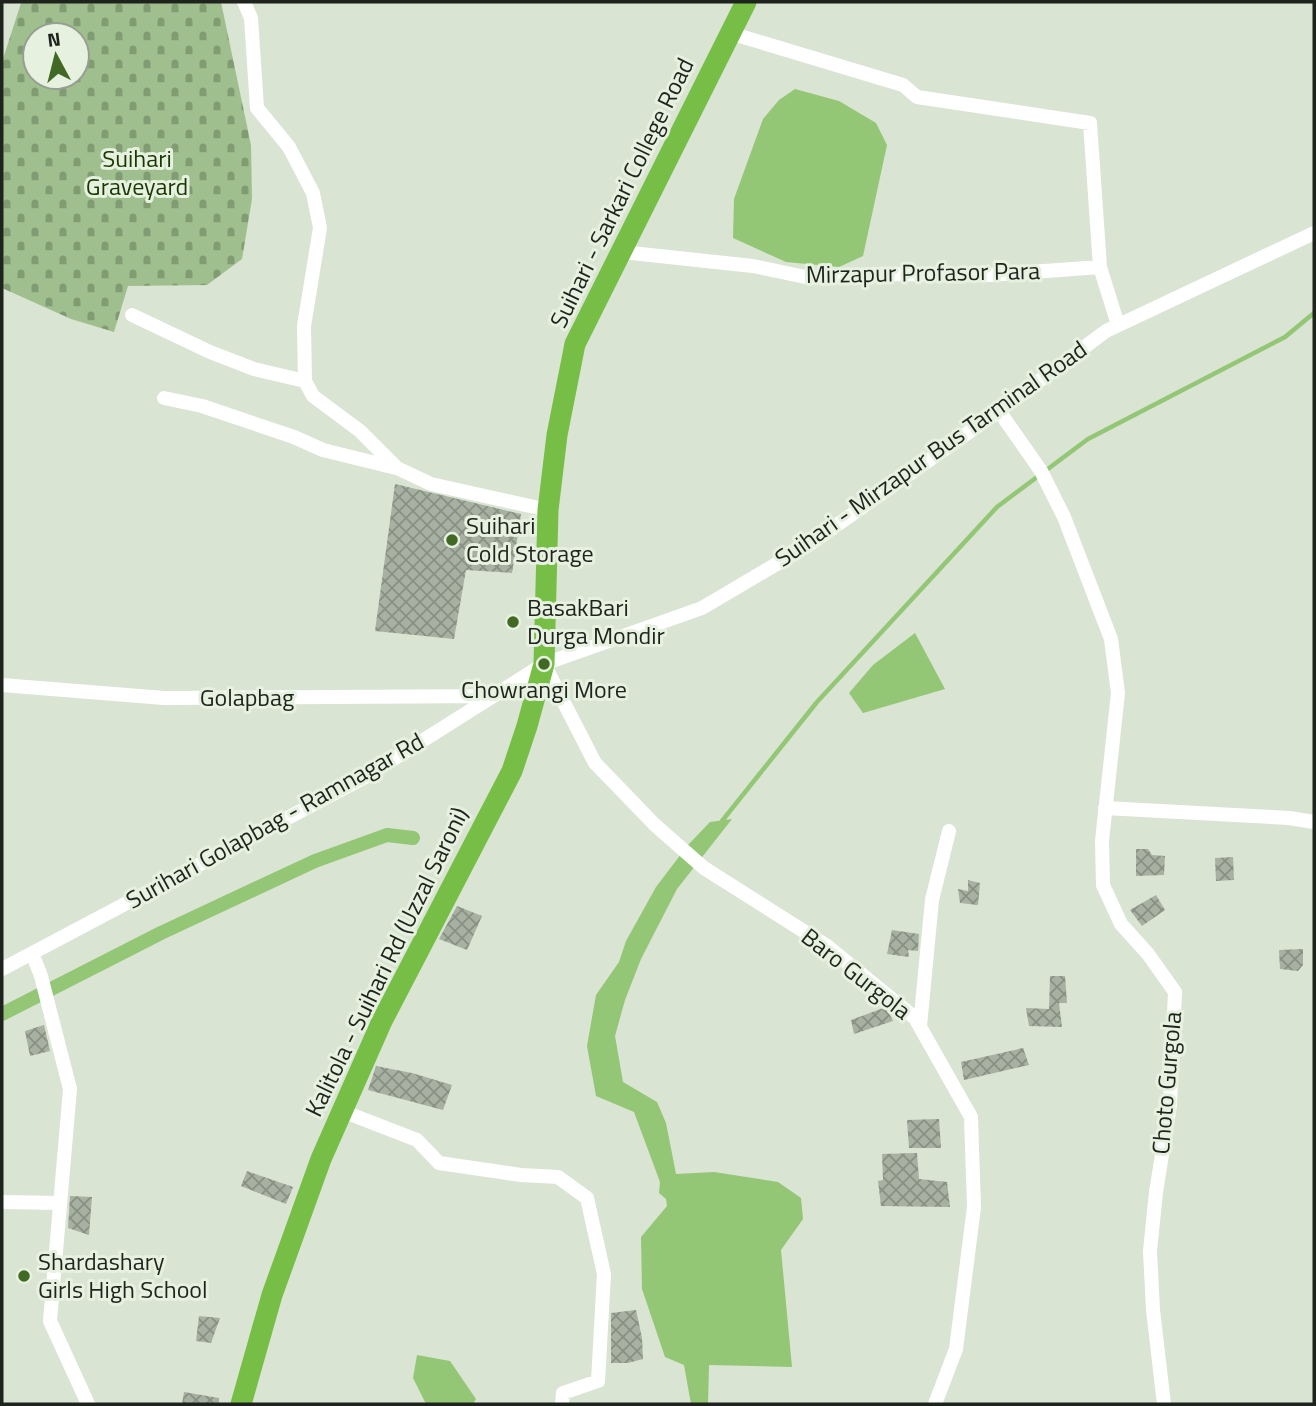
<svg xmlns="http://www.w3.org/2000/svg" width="1316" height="1406" font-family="'Titillium Web',sans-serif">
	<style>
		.cemetery { fill: url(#cemetery-stones); fill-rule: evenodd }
		.water { fill: #93c675 }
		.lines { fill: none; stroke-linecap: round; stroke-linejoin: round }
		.stream { stroke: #93c675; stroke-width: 4.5 }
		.canal { stroke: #93c675; stroke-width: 14 }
		.building { fill: url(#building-cross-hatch) }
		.minor { stroke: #fff; stroke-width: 14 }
		.highway { stroke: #77be46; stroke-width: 21 }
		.poi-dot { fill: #416925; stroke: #e6f1e0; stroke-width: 2.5 }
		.labels { text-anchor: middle; stroke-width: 6; stroke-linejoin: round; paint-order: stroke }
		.park-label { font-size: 24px; fill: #193900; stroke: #e6f1e0 }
		.street-label { font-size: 24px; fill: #1f231d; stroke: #e6f1e0 }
		.poi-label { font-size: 24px; fill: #1f231d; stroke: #e6f1e0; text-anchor: start }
	</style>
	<defs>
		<pattern id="cemetery-stones" width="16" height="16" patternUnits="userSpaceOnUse" patternTransform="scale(1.75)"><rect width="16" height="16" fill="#9fc08e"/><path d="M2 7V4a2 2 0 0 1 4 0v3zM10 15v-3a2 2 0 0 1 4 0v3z" fill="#819c73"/></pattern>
		<pattern id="building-cross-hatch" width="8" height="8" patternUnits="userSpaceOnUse" patternTransform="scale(1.75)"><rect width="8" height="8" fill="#a7b1a2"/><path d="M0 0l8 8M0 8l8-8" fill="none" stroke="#879083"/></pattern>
	</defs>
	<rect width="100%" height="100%" fill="#d9e4d3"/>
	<!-- cemetery -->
	<path class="cemetery" d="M41,2H221L251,145L252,199L242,259L207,285L128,286L114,332L71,319L2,288V62L21,3ZM35,35H77V77H35Z"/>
	<!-- water -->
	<path class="water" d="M795,89L839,101L876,123L887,145L863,256L839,267L786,262L733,238L734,199L763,119L779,100Z
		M915,633L945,689L863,713L849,693L873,665Z
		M732,819L677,889L641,959L625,1000L615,1036L623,1082L657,1102L666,1123L676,1174L714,1172L778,1182L801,1198L803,1219L781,1250L792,1367L709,1365L708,1404H691L684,1365L665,1357L642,1289L641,1237L667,1206L666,1199L659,1193L660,1182L634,1112L596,1096L587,1046L596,995L619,962L626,941L656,887L688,845L710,822Z
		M417,1355L450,1361L476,1399L473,1404H426L413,1378Z"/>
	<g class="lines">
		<!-- stream -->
		<path class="stream" d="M722,821L817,702L997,507L1088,439L1285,337L1314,313"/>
		<!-- canal -->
		<path class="canal" d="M2,1014L161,933L315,861L387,835L413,838"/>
	</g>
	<!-- building -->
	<path class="building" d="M395,484L521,514L512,573L466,570L454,639L375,631Z
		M1136,849H1148L1152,855L1165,856L1164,875L1136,876Z
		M1233,857L1234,880L1216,881L1215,858Z
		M968,880L980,883L978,905L960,903L958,889L968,891Z
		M1156,895L1165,910L1142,926L1130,910Z
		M457,906L482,916L467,950L439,939Z
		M892,930L919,934L918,951L908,950L909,957L887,954Z
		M1303,949V965L1298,971L1280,969L1279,950Z
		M1050,976H1065L1067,1003H1059L1062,1027L1029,1026L1026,1008L1049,1009Z
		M886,1007L893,1021L854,1034L851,1020Z
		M44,1025L50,1051L30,1056L25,1031Z
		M1023,1048L1029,1065L964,1080L961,1062Z
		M376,1066L412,1073L452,1085L443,1110L368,1090Z
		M939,1119L941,1148H909L907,1120Z
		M917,1153L919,1179L947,1182L950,1207L881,1206L878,1181L883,1180L882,1154Z
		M247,1171L293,1187L286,1204L241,1186Z
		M70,1196L92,1197L89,1235L68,1228Z
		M636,1310L642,1338L643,1359L628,1363H611V1313Z
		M199,1316L220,1318L211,1343L196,1341Z
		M184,1392L219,1398V1404H182Z"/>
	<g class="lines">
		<!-- minor -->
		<path class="minor" d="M244,2L251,18L257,108L289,147L313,193L320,228L304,326L305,381L313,396L360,431L397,468L431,484L548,510
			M730,33L903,85L917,97L1090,123L1100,267
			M622,252L753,266L810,278L879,274L990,275L1100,267L1118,325
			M132,315L210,352L254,369L305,381
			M164,398L202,406L294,437L323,450L396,468
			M999,411L1041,471L1064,517L1111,639L1118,693L1102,841L1103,885L1121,924L1148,954L1175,992L1170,1105L1156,1192L1150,1251L1153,1310L1164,1404
			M544,664L595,763L655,825L704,868L827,946L915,1018L971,1117L974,1207L956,1349L935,1404
			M2,685L164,698L493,696
			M1105,808L1289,818L1314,822
			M32,953L41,976L70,1089L50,1321L88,1404
			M2,969L365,777L544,664L702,608L807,546L999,411L1106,331L1314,233
			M920,1026L932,900L949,831
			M342,1111L417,1140L439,1163L521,1175L558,1177L587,1198L604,1274L598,1381L563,1393L562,1404
			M2,1202L60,1203"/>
		<!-- highway -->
		<path class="highway" d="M241,1404L272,1295L321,1159L382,1021L512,771L527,726L544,664L548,510L557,435L575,344L746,2"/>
	</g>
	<!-- markers -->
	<g class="poi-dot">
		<circle cx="452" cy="540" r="7"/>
		<circle cx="513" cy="622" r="7"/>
		<circle cx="544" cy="664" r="7"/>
		<circle cx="24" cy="1276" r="7"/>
	</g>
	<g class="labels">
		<!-- park labels -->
		<g class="park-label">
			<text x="137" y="167">Suihari<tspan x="137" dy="28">Graveyard</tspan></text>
		</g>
		<!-- street labels -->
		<g class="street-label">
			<text transform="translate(622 193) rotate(-64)" y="8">Suihari - Sarkari College Road</text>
			<text transform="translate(923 273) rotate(-1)" y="8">Mirzapur Profasor Para</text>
			<text transform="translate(931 454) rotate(-35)" y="8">Suihari - Mirzapur Bus Tarminal Road</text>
			<text x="247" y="706">Golapbag</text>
			<text transform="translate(275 821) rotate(-29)" y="8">Surihari Golapbag - Ramnagar Rd</text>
			<text transform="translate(387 962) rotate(-64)" y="8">Kalitola - Suihari Rd (Uzzal Saroni)</text>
			<text transform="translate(856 974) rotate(38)" y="8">Baro Gurgola</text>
			<text transform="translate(1167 1083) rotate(-85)" y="8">Choto Gurgola</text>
		</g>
		<!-- poi labels -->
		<g class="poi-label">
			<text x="466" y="534">Suihari<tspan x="466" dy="28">Cold Storage</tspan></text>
			<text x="527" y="616">BasakBari<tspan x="527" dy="28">Durga Mondir</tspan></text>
			<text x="544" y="698" text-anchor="middle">Chowrangi More</text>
			<text x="38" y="1270">Shardashary<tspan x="38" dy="28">Girls High School</tspan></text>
		</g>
	</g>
	<!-- border -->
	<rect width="1316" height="1406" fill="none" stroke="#1f231d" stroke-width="7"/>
	<!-- north arrow -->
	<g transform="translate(56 56) rotate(353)"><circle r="33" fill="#e6f1e0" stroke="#969f92" stroke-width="2"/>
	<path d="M0-5L12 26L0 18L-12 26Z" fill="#416925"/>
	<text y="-10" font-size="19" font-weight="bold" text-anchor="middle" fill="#1f231d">N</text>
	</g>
</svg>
